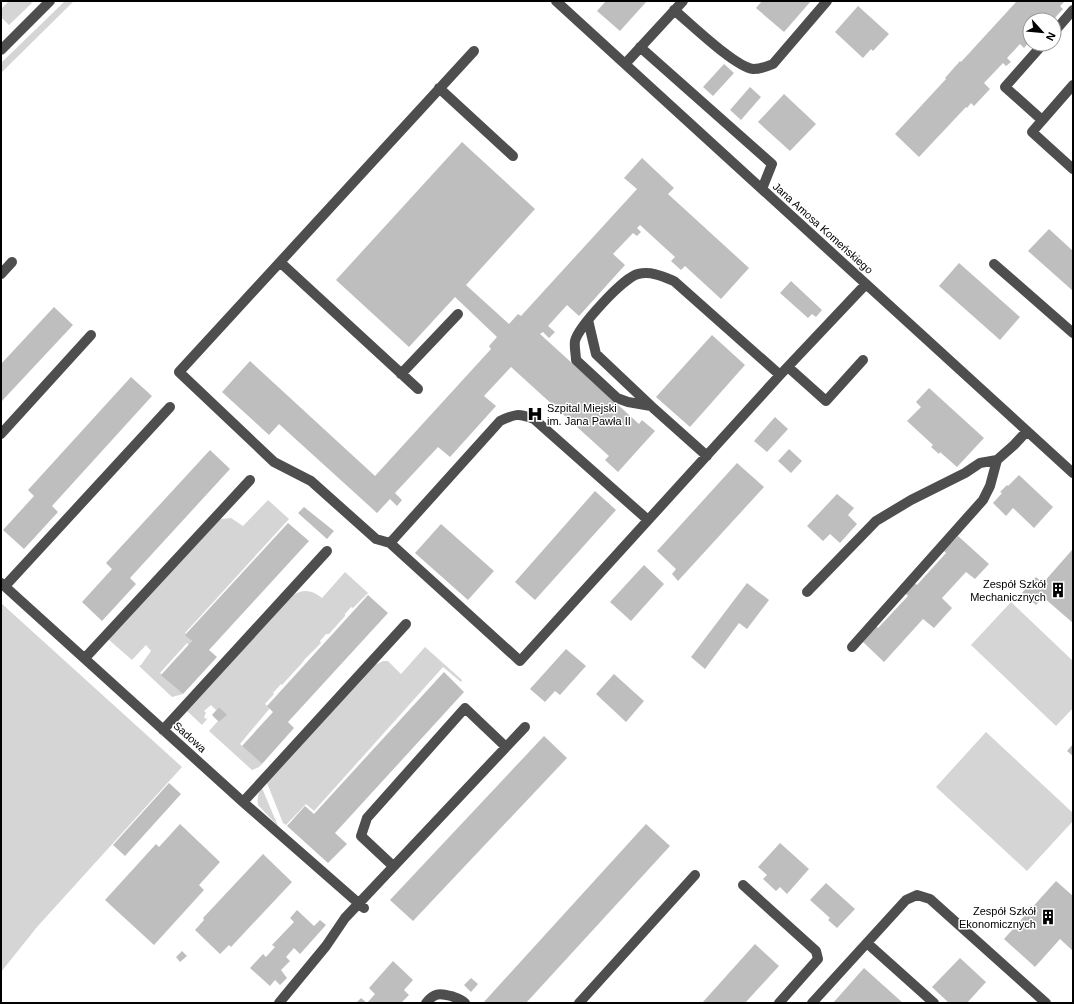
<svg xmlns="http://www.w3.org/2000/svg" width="1074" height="1004" font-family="Helvetica,sans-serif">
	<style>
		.green { fill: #d5d5d5 }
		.building { fill: #bebebe }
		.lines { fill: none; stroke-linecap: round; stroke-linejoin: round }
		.minor { stroke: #4e4e4e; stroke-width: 10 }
		.labels { text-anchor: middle; stroke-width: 3; stroke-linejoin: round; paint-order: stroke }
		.street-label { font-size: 11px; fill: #000; stroke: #fff }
		.poi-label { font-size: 11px; fill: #000; stroke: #fff; text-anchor: end }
	</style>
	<rect width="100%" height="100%" fill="#fff"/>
	<!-- green -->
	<path class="green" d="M9,1H30L32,3L9,25L1,17V9Z
		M65,1H74L1,73V63Z
		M268,500L289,519L185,633L192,641L189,645L187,643L160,673L183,694L172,697L139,666L141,665L151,651L146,645L132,660L108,639L216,522L221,519L231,518L243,526Z
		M345,572L368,593L353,608L351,607L345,614V616L329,634H326L320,641L321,643L305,659L302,663L282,685L281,684L273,693L274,694L265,704L270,708L240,744L262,764L259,767L252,770L209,731L218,721L219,722L226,715L219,707L216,710L211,705L204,711L206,713L204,717L206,719L208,718L202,725L187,711L292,596C303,588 312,590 322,598Z
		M1011,602L1073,661V708L1056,726L971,645Z
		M1,603L182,767L37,927L1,972Z
		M425,647L462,680L461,682L443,667L314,811L306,804L286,825L283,823L267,783L371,667L383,661H388L401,674Z
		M986,732L1073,813V821L1027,871L936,787Z
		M262,788L278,826L258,805C257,798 258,793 262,788Z"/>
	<!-- building -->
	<path class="building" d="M606,1H647L620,31L597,11Z
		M762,1H811L784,32L756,8Z
		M1017,1H1065L1060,6L1063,9L1053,20H1030V34L1025,39L1029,42L1024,48L1020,44L1007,58L1011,62L1006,66L1003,63L984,83L990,89L974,106L971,103L967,108L966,107L919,157L895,134L946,79L945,78L960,61L961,62Z
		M858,6L889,34L873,51L871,49L863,58L835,32Z
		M724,64L734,73L713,96L703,87Z
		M750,87L761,97L741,120L730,110Z
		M784,94L816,124L790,151L758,122Z
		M462,142L535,209L466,285L509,324L518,314L521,316L637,189L624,178L642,158L674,188L668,194L749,268L721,299L685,266L681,270L671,261L675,257L640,225L637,228L641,232L637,236L633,233L613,254L625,265L579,316L567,305L548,326L555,332L549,338L543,332L540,334L639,424L642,420L655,431L618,472L605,460L609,456L511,367L484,396L496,406L450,457L438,447L395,493L402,500L397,506L390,499L377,513L279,424L269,435L222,392L250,361L375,476L491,349L489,346L497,337L455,297L409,347L336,280Z
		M1049,229L1073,251V291L1028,251Z
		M959,263L1020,317L1000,340L939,286Z
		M791,281L822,310L816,317L812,314L808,318L780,293Z
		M54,307L73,325L1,402V364Z
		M712,335L745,365L690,427L656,397Z
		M131,377L152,396L52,506L58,512L24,549L3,530L34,496L28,490Z
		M929,388L984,438L957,467L940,452L939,454L931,447L933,445L907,421L921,407L916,402Z
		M775,417L788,429L767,452L754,441Z
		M789,449L802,461L791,473L778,461Z
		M210,450L230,469L130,578L136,584L102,621L82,602L112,569L106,563Z
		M737,463L764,487L678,581L672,574L676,569L657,551Z
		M1019,475L1053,507L1034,528L1013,508L1006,516L993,503L1002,493L1000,492L1007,485L1008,486Z
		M595,491L616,510L535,600L515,582Z
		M837,494L854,508L848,515L857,524L840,543L830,534L823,541L807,526Z
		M304,507L334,531L327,539L298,513Z
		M288,523L309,541L209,650L217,657L183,694L161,675L192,641L185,635Z
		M441,524L494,571L468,600L415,553Z
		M958,536L989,564L975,579L966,572L942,598L952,608L934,628L923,619L884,662L862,641L876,626L878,628L908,596L904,592L913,582L917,585L946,553L944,551Z
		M1072,550H1073V623L1043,597L1036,605L1022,593L1036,577L1043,583Z
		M644,565L664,584L631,621L610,602Z
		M747,583L769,600L747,629L739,623L705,669L691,657Z
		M368,595L388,613L288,722L294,728L262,764L242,746L273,712L267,706Z
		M566,649L586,666L560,695L555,691L545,702L530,689Z
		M444,672L464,692L335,833L347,844L328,863L287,826L305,806L314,814Z
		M614,674L644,701L626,722L596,694Z
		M219,707L227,715L219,722L212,715Z
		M544,736L567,758L413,921L390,900Z
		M1073,744V756L1067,751Z
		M169,783L181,794L125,856L113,845Z
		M180,824L220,862L199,885L204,890L154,945L105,900L156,844L159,847Z
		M646,824L670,846L526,1003H483Z
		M780,843L809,869L787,894L780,887L776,891L763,879L767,875L758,867Z
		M263,854L292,882L231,947L229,945L220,954L195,930L204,920L203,918Z
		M1056,881L1073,896V951L1060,939L1035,967L1004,939Z
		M826,883L855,909L837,928L828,920L830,918L810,900Z
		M297,910L314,926L320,920L326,925L300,954L294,948L286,957L290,961L281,970L287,978L280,985L275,980L270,986L250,968L263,954L266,957L275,947L272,945L294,922L290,918Z
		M755,944L779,966L745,1003H702Z
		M182,951L187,956L180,962L176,957Z
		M960,958L986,982L967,1003H949L932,987Z
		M393,961L413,980L404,990L409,995L401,1003H367L375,994L369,988Z
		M864,968L903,1003H833Z
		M471,978L478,984L471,992L464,985Z
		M361,998L367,1003H356Z"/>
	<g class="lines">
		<!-- minor -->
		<path class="minor" d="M556,1L1073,473
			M674,10C690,23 735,67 753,69C760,69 766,67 773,64L827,1
			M1054,32L1073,10
			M640,47L772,164L762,189
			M1,50L50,1
			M474,51L179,372L274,462L311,481L376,539L390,543L520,661L780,375L866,284
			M625,64L683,1
			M1073,85L1032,132L1073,169
			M439,88L513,156
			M1042,120L1005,87L1043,44
			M281,263L418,389
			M994,264L1073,333
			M1,274L12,262
			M588,320L596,354L651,406
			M788,367L826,401L863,360
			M401,374L458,314
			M1,434L91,335
			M707,456L651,406L628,402L617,398L576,360C576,354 574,347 575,341C578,327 624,277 638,274C651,271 662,276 674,281L780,375
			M390,543L500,421C515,414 518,413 534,419L648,520
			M1,583L243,802L364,908
			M5,586L170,407
			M807,592L876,521L911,500L965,473L980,463L997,460L1014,445L1027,431
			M852,647L983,500L990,486L997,460
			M85,658L250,480
			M163,730L327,551
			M243,802L406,624
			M393,866L361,836L367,818L465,708L506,747
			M743,885L816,951L818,959L779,1003
			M867,943L934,1003
			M279,1003L326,946L345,918L525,727
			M426,1003C434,993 439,993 451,996C456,998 461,999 465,1003
			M579,1003L695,875
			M812,1003L906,900L917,895L930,899L1046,1003"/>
	</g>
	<!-- icons -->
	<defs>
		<symbol id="hospital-bare" viewBox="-9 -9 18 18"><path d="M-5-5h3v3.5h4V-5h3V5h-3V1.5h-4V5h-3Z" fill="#000" stroke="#fff" stroke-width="2.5" paint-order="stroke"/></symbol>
		<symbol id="building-bare" viewBox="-9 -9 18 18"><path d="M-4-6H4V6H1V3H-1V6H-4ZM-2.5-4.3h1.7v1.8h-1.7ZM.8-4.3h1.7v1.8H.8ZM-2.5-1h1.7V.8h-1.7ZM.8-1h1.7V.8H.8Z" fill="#000" stroke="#fff" stroke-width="2.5" paint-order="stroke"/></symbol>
	</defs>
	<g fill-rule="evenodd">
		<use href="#hospital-bare" x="524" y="403" width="22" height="22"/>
		<use href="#building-bare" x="1047" y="579" width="22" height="22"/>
		<use href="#building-bare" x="1037" y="906" width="22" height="22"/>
	</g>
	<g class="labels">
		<!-- street labels -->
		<g class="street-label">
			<text transform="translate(823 228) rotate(42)" y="4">Jana Amosa Komeńskiego</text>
			<text transform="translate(190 737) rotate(42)" y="4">Sadowa</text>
		</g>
		<!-- poi labels -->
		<g class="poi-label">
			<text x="547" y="412" text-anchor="start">Szpital Miejski<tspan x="547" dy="13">im. Jana Pawła II</tspan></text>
			<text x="1046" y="588">Zespół Szkół<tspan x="1046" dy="13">Mechanicznych</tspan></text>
			<text x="1036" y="915">Zespół Szkół<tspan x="1036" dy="13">Ekonomicznych</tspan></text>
		</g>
	</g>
	<!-- border -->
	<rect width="1074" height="1004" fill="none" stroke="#000000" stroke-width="4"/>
	<!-- north arrow -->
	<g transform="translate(1042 32) rotate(117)"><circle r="19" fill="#ffffff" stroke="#999999"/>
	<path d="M0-3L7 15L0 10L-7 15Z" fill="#000000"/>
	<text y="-6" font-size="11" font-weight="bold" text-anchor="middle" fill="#000000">N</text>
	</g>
</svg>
